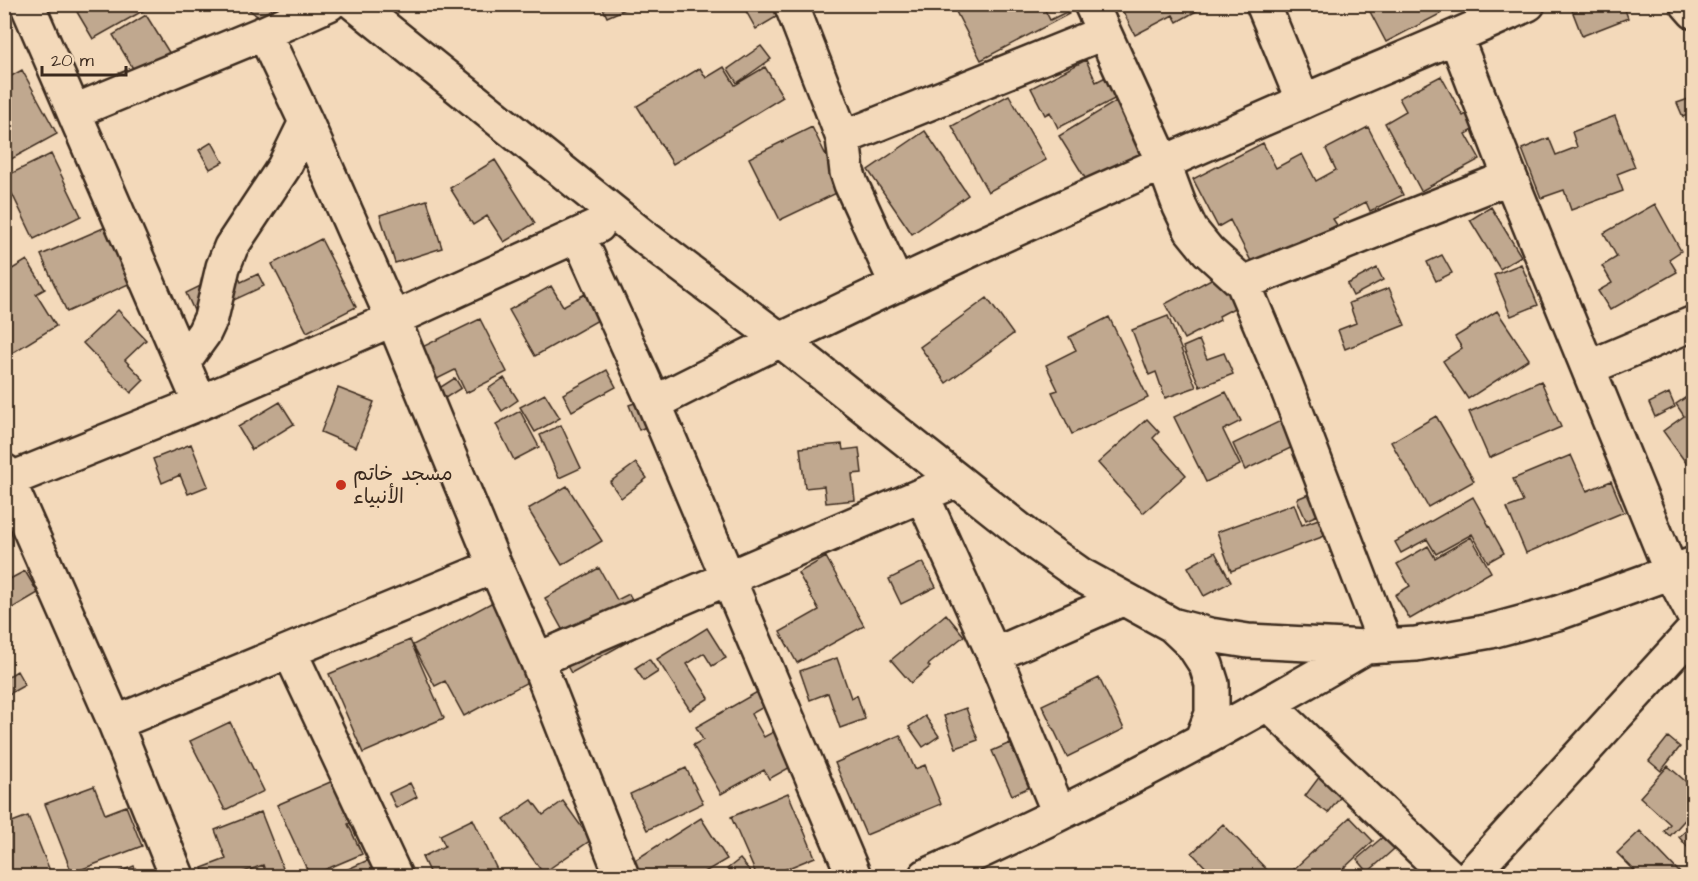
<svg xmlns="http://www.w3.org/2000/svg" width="1698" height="881" font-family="'Architects Daughter','Playpen Sans Arabic',sans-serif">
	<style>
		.building { fill: #c0a88f; stroke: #3b2a1e; stroke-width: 1.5 }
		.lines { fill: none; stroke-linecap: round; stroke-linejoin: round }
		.minor-casing { stroke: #3b2a1e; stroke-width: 38 }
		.minor { stroke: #f3d9ba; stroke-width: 33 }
		.poi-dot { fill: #c8321e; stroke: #f3d9ba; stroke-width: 2 }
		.labels { text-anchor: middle; stroke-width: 4.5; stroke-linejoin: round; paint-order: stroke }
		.poi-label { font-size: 20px; fill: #3b2a1e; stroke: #f3d9ba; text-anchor: start }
	</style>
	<rect width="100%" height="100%" fill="#f3d9ba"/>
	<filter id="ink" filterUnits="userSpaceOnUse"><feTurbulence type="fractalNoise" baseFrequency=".0167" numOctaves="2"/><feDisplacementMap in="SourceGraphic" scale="12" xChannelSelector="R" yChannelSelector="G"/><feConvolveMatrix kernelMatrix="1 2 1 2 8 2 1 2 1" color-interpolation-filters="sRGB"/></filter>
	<g filter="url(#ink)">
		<!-- building -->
		<path class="building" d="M90,4H155L93,39L77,12Z
			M242,4H288L271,27Z
			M601,4H637L607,17Z
			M742,4H778L783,13L756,29Z
			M952,4H1042L1050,20L1068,11L1069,14L981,60Z
			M1119,4H1209L1177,22L1173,15L1135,35Z
			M1366,4H1435L1440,14L1386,42Z
			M1572,4H1623L1628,18L1582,36L1570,5Z
			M4,10L10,21L4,24Z
			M146,15L175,62L141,82L113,35Z
			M761,46L771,59L737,83L728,69Z
			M1086,60L1096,82L1123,68L1134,89L1058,128L1050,112L1045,115L1031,88Z
			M724,67L735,85L765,67L783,97L673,164L637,106L700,68L706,78Z
			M22,70L57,134L4,163V80Z
			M1441,76L1463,116L1480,107L1488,122L1466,134L1480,159L1421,191L1385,123L1406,111L1399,98Z
			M1128,94L1148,151L1090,186L1059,136Z
			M1009,95L1046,160L988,192L952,126Z
			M1694,97V112L1683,117L1677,103Z
			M1615,116L1635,167L1617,174L1623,191L1571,210L1564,190L1541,198L1522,149L1549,138L1556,155L1577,147L1572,132Z
			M812,127L843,190L780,220L749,158Z
			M1368,127L1403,195L1370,211L1366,202L1333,219L1337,225L1254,267L1230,220L1218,227L1193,179L1263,143L1276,168L1302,154L1316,181L1336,170L1326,149Z
			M925,131L968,195L912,234L868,170Z
			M212,142L223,162L210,169L199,150Z
			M51,154L81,216L34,239L4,177Z
			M495,160L535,223L504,242L487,216L473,225L450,188Z
			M427,200L442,248L395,263L380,215Z
			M1655,204L1681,251L1669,259L1677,272L1610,310L1598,291L1612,283L1602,266L1617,257L1604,233Z
			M1491,207L1521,256L1500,269L1470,220Z
			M108,226L133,282L67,312L41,255Z
			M321,239L356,307L307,332L272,264Z
			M1442,255L1452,273L1436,281L1427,262Z
			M27,260L45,289L36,294L56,326L4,358V274Z
			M1521,264L1538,305L1511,316L1494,275Z
			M1377,268L1383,280L1353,296L1347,284Z
			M235,269L241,282L258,274L264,286L197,317L186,293Z
			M1224,272L1242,304L1219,316L1220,320L1184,339L1165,304Z
			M551,286L563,306L585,294L600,319L535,356L509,310Z
			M1389,288L1405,325L1345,349L1338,330L1356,323L1349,303Z
			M987,298L1013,334L946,383L920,347Z
			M118,310L146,340L125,360L144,380L131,393L83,343Z
			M1497,311L1529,359L1468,399L1443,361L1462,348L1455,337Z
			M1168,316L1196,387L1165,398L1156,372L1149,375L1132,330Z
			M1109,317L1148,398L1072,434L1052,392L1058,390L1046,365L1076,350L1069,337Z
			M480,319L507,372L466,393L455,370L433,381L418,349Z
			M1199,340L1207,359L1224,353L1233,374L1200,387L1183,347Z
			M607,370L616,387L572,411L563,394Z
			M455,378L461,388L439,402L433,392Z
			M504,378L518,400L502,411L488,389Z
			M1541,381L1561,427L1489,458L1469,412Z
			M338,388L374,402L356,447L321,432Z
			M1226,392L1241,421L1223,430L1240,465L1206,482L1174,417Z
			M1694,392V474L1663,431L1684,416L1676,404Z
			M1669,393L1675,407L1655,417L1649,403Z
			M545,394L560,418L535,432L520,407Z
			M643,400L653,424L639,430L629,405Z
			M280,402L294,424L252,450L238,427Z
			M520,411L539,447L514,460L496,424Z
			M1291,416L1303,442L1245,470L1233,444Z
			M1436,416L1474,481L1428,507L1391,442Z
			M1147,419L1159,432L1153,438L1186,475L1143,513L1098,463Z
			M561,425L581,468L559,478L540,435Z
			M191,444L208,486L188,494L180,475L162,483L153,459Z
			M842,444L843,450L859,448L862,473L852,474L855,500L826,503L824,486L805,488L800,448Z
			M1571,455L1587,491L1611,481L1624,512L1526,553L1507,508L1523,502L1513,479Z
			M636,463L647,478L621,498L610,482Z
			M567,486L602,541L562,565L528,509Z
			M1325,487L1334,508L1306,520L1297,499Z
			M1473,497L1504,553L1488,562L1472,534L1436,554L1427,539L1401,553L1395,542Z
			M1294,504L1302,525L1324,517L1330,534L1231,571L1217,532Z
			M1471,537L1491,572L1410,619L1395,595L1410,586L1397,564L1428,546L1435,558Z
			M1215,552L1231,582L1204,596L1188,567Z
			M826,557L864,626L797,663L780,632L819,610L798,573Z
			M923,562L936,587L901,604L889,579Z
			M599,568L617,600L629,594L649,630L571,673L550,635L562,629L545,598Z
			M25,571L38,593L4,613V582Z
			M504,596L537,677L464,716L445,681L435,686L413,645Z
			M946,614L964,636L928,665L930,667L911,683L891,660Z
			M707,628L726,658L712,666L704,653L687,664L709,698L690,710L657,659Z
			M410,640L444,718L363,753L329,674Z
			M837,658L851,698L857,695L865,719L840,728L828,693L810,700L800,671Z
			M649,659L658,672L644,681L635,668Z
			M17,671L25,685L9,694L4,688V679Z
			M1099,678L1124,729L1067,757L1042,705Z
			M759,691L767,705L751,714L764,737L777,730L796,764L769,779L764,770L721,794L693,745L703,740L696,727Z
			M966,708L978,740L956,748L944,716Z
			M925,716L939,736L923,747L909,727Z
			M230,722L264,791L225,810L190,741Z
			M900,735L915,769L925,765L941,804L866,835L835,763Z
			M1668,737L1680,747L1661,771L1649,761Z
			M1010,743L1030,787L1012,795L992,751Z
			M1668,766L1691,786L1694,783V810L1670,836L1664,831L1670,824L1640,797Z
			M686,768L703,803L647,830L630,794Z
			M1323,772L1346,790L1328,813L1305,796Z
			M342,777L361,818L348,824L362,854L310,876L277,805Z
			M410,783L417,797L396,808L389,793Z
			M94,786L105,814L126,806L142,846L72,873L45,804Z
			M788,793L815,857L769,876H757L731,817Z
			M532,800L543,815L563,801L591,840L543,873L504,819Z
			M261,812L286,876H267L263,865L233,876H205L202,868L226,859L215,830Z
			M28,816L52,876H4V825Z
			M1350,817L1373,841L1341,871L1346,876H1298L1293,870Z
			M701,818L727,859L698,876H641L632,862Z
			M473,819L500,876H431L422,857L445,846L440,835Z
			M1694,823V847L1690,850L1679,837Z
			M1223,824L1267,870L1260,876H1214L1192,853Z
			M1391,830L1402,842L1368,872L1357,859Z
			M1640,831L1680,873L1676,876H1629L1635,871L1617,853Z
			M740,859L754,876H733L727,869Z
			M368,860L376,876H333Z
			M134,866L139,876H110Z"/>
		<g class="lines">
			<defs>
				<path id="minor" d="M27,4L200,403
					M329,4L264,33L306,122L393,319L495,566L537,660L622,876
					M355,4L648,240L779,339L1040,546L1081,575L1172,625L1210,635L1248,641L1366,647L1416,644L1491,631L1558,613L1694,564
					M791,4L843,138L847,172L851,184L897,285
					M1091,4L1164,164L1180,207L1191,230L1208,251L1243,283L1284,380L1386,646
					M1263,4L1303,101
					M1687,4L1694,12
					M1456,38L1510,177L1588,368L1694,323
					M75,111L264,33
					M843,138L1103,33
					M578,235L654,403L854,876
					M1243,283L1510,177
					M183,362L204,333L211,318L223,267L231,247L284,167L306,122
					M1588,368L1672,574L1694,616
					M654,403C866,295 1084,197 1302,102C1377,69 1453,39 1528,4
					M4,471L115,723L177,876
					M4,482L200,403L393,319L598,226
					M922,495L994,655L1059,813
					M1172,625L1193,645L1206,665L1212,684V714L1201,741
					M290,652L395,876
					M994,655L1122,599
					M537,660L957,480
					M1268,704L1449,876
					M115,723L495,566
					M926,876C1078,809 1224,731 1366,647
					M1470,876L1694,630"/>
			</defs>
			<!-- minor casing -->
			<use href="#minor" class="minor-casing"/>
			<!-- minor -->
			<use href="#minor" class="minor"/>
		</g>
	</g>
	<!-- markers -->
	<circle class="poi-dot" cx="341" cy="485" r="6"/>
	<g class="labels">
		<!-- poi labels -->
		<g class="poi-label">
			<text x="353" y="480">مسجد خاتم<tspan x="353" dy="23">الأنبياء</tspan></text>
		</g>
	</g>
	<!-- margin -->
	<rect width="1698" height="881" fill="none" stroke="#f3d9ba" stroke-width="24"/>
	<rect x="12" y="12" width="1674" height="857" fill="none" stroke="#3b2a1e" stroke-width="2" filter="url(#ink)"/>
	<!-- scale -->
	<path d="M42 66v9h84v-9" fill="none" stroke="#3b2a1e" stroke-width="3"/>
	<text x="51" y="66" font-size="18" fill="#3b2a1e" stroke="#f3d9ba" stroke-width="4.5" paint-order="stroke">20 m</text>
</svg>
